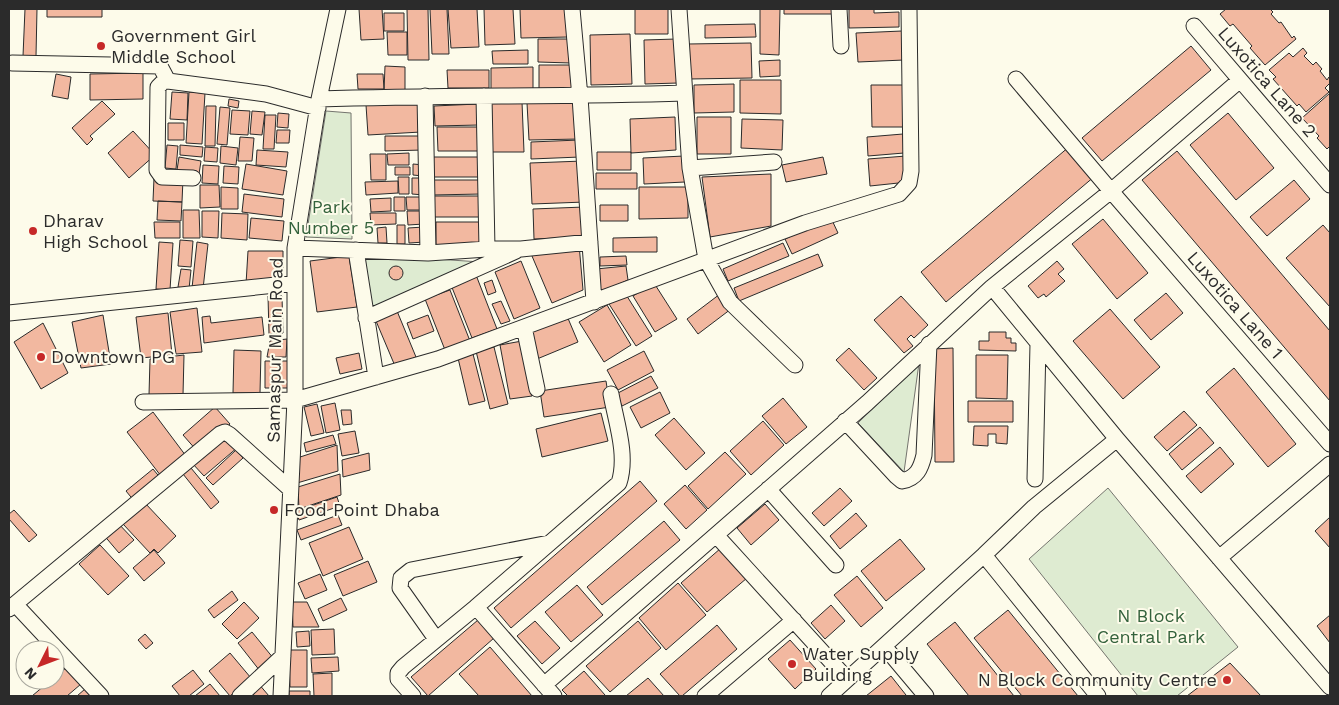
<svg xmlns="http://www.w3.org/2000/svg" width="1339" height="705" font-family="'Work Sans',sans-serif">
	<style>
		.green { fill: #deebd1; stroke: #74746e }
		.building { fill: #f2b8a0; stroke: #2b2b2b }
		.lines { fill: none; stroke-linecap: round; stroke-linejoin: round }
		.street-casing { stroke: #2b2b2b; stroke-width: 17 }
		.street { stroke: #fdfbea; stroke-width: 15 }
		.poi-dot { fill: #c62828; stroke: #fdfbea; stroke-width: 2 }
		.labels { text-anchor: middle; stroke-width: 4; stroke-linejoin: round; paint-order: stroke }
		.poi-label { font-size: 18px; fill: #2b2b2b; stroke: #fdfbea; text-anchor: start }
		.street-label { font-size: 18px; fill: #2b2b2b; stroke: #fdfbea }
		.park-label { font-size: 18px; fill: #34623c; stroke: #fdfbea }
	</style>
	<rect width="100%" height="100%" fill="#fdfbea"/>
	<!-- green -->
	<path class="green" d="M326,111L351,113L352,239L306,237Z
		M359,254L481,262L370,312Z
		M919,363L904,472L858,423Z
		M1108,488L1238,647L1177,696H1138L1029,559Z"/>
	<!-- building -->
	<path class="building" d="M25,9H37L36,56H23Z
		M47,9H102V17H47Z
		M359,9H382L384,39L361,40Z
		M407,9H428L429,60H408Z
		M430,9H447L449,54H432Z
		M448,9H477L479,47L451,48Z
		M484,9H513L515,44L485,45Z
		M520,9H567L568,37L521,38Z
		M635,9H668V34H635Z
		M760,9H780L779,55L760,54Z
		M784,9H834L835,14H784Z
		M849,9H874V13L899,12V27L849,28Z
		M1226,9H1270L1273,12L1271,14L1279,23L1281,22L1292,38L1294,36L1296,39L1265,65L1250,48L1252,46L1233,24L1230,26L1220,14Z
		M384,13H404V31H384Z
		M755,24L756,37L705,38V25Z
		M902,31L904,60L858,62L856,33Z
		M387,32H407V55H388Z
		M630,34L632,84L591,85L590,35Z
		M538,39H572L571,63L538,62Z
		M676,39L678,83L645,84L644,40Z
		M751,43L752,78L689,79L688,44Z
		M1191,46L1211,70L1102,161L1082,138Z
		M1303,48L1307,53L1304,56L1313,65L1316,62L1322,69L1320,71L1327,80L1329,77L1330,79V83L1325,88L1329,92L1306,112L1299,104L1297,106L1273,79L1276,77L1269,70L1289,53L1293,57Z
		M528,50V64H493L492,51Z
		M780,60V76L760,77L759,61Z
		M539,65H572V89H539Z
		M385,66L405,67V91H384Z
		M533,67V89L491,90V68Z
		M447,70H489V88H448Z
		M143,73V99L90,100V74Z
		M56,74L71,77L68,99L52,96Z
		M357,74H383L384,89H358Z
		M740,80H781V114L740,113Z
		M734,84V112L694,113V85Z
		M871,85H903L904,127H872Z
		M172,92L188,93L187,120L170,119Z
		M189,92L205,93L202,144L186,143Z
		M1330,93V148L1329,147L1327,149L1317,138L1319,136L1302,118Z
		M229,99L239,101L238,108L228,106Z
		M102,101L115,114L90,136L93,139L87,145L72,128Z
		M577,101L579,139L529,140L527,103Z
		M419,102L421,132L368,135L366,105Z
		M522,102L524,152H490L489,103Z
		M478,104L479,125L435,126L434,106Z
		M206,106H216L215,146H205Z
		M220,107L230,108L227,145L217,144Z
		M232,110L250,111L248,135L230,134Z
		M252,111L265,112L262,135L250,134Z
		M278,113L289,114L288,128L277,127Z
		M1228,113L1274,168L1236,200L1190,145Z
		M265,115H276L274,149H263Z
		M675,117L676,150L631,153L630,119Z
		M697,117H731V154H697Z
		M742,119L783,120L782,150L741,148Z
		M168,123H184V140H168Z
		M437,127H479L480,151H438Z
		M277,130H290L289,143H276Z
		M133,131L155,155L129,178L108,153Z
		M903,134L904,153L868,156L867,137Z
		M385,136H423V150L385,151Z
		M240,137L254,138L252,161H238Z
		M579,140L580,157L531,159V142Z
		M167,145L178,146L176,169L165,168Z
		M180,145L203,147L202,157L180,155Z
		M221,146L238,148L236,165L220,163Z
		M1070,146L1095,176L946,302L921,272Z
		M205,147L218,148L217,162L204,161Z
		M257,150L288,152L286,167L256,165Z
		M1177,151L1330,331V401L1142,180Z
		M597,152H631V170H597Z
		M409,153V165H388L387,154Z
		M370,154H386V180H371Z
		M684,156L685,182L644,184L643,158Z
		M906,156L908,182L870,186L868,159Z
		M179,157L201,161L199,174L177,170Z
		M429,157H482V177H430Z
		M823,157L827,174L786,182L782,165Z
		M583,161L585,202L532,204L530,163Z
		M246,164L287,171L283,195L242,189Z
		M413,164L424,165L423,176L413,175Z
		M203,165L219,166L218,184L202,183Z
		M224,166L239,167L238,184L223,183Z
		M395,167H410V175H395Z
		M596,173H637V189H596Z
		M771,174V226L710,237L702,177Z
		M398,177H409V194H399Z
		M154,178L183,179L182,202L153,201Z
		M412,178H424V195L412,194Z
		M432,180H481V194L432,195Z
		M1294,180L1310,199L1267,236L1250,217Z
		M398,181V193L366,195L365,182Z
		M200,185H219L220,207L200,208Z
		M221,187L238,188V209H221Z
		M639,187H688V218L639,219Z
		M244,194L284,199L282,217L242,212Z
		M433,196H482L483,217H434Z
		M394,197H405V211H394Z
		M406,197H425L426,210H407Z
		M391,198V211L371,212L370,199Z
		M158,201L182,202L181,221L157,220Z
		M600,205H628V221H600Z
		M584,207L585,237L534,239L533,209Z
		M183,210H199L200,238H183Z
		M202,211H219L218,238L202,237Z
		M407,211H424V224L408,225Z
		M222,213L248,214L247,240L221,238Z
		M370,213H396V224L371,225Z
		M251,218L284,221L282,241L249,238Z
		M831,218L838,233L792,254L785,239Z
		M1103,219L1148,273L1117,299L1072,244Z
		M154,222H180V238H155Z
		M436,222H482V245H436Z
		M397,225H405V244H397Z
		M1323,225L1330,233V307L1286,258Z
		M386,227L387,243H378L377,228Z
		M424,227L425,242L409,243L408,228Z
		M657,237V252H613V238Z
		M180,240L193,241L191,267L178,266Z
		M159,242L173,243L170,290L156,289Z
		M197,242L208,244L203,289L192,288Z
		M783,243L789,256L728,281L723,269Z
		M579,244L583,290L552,303L529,249Z
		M248,251H283V281L246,284Z
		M818,254L823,266L739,301L734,288Z
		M349,256L357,307L317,312L310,261Z
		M626,256L627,265L600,266V257Z
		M521,261L540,308L514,319L495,272Z
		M1057,261L1064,269L1058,274L1065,281L1046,297L1044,294L1038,298L1028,286Z
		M389 273a7 7 0 1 1 14 0a7 7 0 1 1-14 0Z
		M626,266L628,280L599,293L596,269Z
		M181,269L191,270L189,289L178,287Z
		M476,275L497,329L472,338L451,285Z
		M492,280L496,292L488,295L484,283Z
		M654,283L677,319L655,332L633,296Z
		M450,290L470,341L445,350L425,299Z
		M625,293L652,336L636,346L609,304Z
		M1166,293L1183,313L1151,340L1134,320Z
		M720,294L731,309L698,334L687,319Z
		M268,296H282L283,333L269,334Z
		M901,296L928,325L914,338L911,335L907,339L913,346L904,353L874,320Z
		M501,301L510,321L501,324L492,304Z
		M607,305L631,345L604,362L579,322Z
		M197,308L202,352L176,354L170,312Z
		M1110,309L1160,367L1123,399L1073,341Z
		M397,311L416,357L395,366L376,321Z
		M168,313L172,355L141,358L136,317Z
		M103,315L111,364L81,368L72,322Z
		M428,315L434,331L413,339L407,323Z
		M210,316L211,323L262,317L264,335L204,343L202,317Z
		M567,316L578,342L537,359L526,333Z
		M43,323L68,373L41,389L14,342Z
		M989,332H1006V338H1011V343H1016V351L979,350V341H989Z
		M287,339L286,357H267L270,341Z
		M522,341L532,396L510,399L500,345Z
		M494,347L508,404L490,409L476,351Z
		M849,348L877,378L864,390L836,360Z
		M953,348L954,462H935L934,349Z
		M234,350L261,351L260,393H233Z
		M644,351L654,371L618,390L607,370Z
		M359,353L362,369L340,374L336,358Z
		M473,354L485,401L469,405L458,358Z
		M184,355L183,395H149L150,359Z
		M976,355H1008L1007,399L976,398Z
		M265,361H288V388H265Z
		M1234,368L1296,444L1268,467L1206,392Z
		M651,376L658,388L622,406L616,394Z
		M606,381L610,407L544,417L540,391Z
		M660,392L670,413L641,428L630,407Z
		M783,398L807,427L786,444L762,416Z
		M968,401H1013V422H968Z
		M335,403L340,430L326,433L321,406Z
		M317,404L324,433L311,436L304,407Z
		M215,407L230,424L198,452L183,435Z
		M341,410H351L352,424L343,425Z
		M1184,411L1197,425L1167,451L1154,437Z
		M153,412L186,456L161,476L127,432Z
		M601,413L608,441L542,457L536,429Z
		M674,418L705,453L686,470L655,435Z
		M763,421L784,445L751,475L730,451Z
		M974,426H1008L1007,444L996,443V434H988V446L973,445Z
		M1200,427L1214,443L1182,470L1169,454Z
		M355,431L359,453L342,456L338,434Z
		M226,433L238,447L204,476L192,463Z
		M333,435L336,444L306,452L304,443Z
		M337,445L338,471L297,483V458Z
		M1220,447L1234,464L1201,493L1186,476Z
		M236,450L243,458L213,485L206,478Z
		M725,452L746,474L708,509L688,486Z
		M369,453L370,470L343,477L342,460Z
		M191,468L219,502L211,509L183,474Z
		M153,469L162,480L135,502L126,491Z
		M340,474L341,495L299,509L298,487Z
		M640,481L657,501L511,628L494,608Z
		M685,485L707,510L686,529L664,504Z
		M840,488L852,501L824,526L812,513Z
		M337,497L340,506L299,520L296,511Z
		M145,503L176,536L158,553L154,549L150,553L123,524Z
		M765,504L779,520L751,545L737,528Z
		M14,510L37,535L29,542L9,519V514Z
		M856,513L867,526L840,549L830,536Z
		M338,515L342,525L301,540L297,530Z
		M1330,517V548L1315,531Z
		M116,521L134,540L119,553L102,533Z
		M664,521L680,540L602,605L587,587Z
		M349,527L363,559L323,576L309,543Z
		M900,539L925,569L886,601L861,571Z
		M100,545L129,576L108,595L79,564Z
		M721,548L747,578L707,612L681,583Z
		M154,550L165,563L144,581L133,568Z
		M368,561L377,582L343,596L334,575Z
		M320,574L327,590L305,599L298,583Z
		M857,576L883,608L861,627L834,595Z
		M678,583L706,615L666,650L639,618Z
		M577,585L603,615L571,642L545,612Z
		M232,591L238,600L214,618L208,610Z
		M341,598L347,610L323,621L318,609Z
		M244,602L259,618L237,639L222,624Z
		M292,602H307L319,627H293Z
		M831,605L845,621L825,639L811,623Z
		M1008,610L1078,696H1022L974,638Z
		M1330,615V643L1317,626Z
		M478,620L494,638L428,696L411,677Z
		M535,621L560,648L542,664L517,636Z
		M638,621L661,648L610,692L586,666Z
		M955,622L1014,696H969L927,644Z
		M717,625L737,649L682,696H680L660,674Z
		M334,629L335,654L312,655L311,630Z
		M309,631L310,646L297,647L296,632Z
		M252,632L274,659L260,671L238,643Z
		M145,634L153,643L146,649L138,640Z
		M790,640L816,669L795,689L768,659Z
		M490,647L532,696H479L459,674Z
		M289,650H307V687H290Z
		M230,653L251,678L230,696L209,671Z
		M338,657L339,671L312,673L311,658Z
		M1230,663L1261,696H1187Z
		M67,667L81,684L67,696H32L51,680H55V677Z
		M193,670L204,684L189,696H180L172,686Z
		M584,671L605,695L604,696H568L562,690Z
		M332,673V696H314L313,674Z
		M891,676L906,695L904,696H866Z
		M648,678L664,696H626Z
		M258,683L269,696H242Z
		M210,684L220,696H195Z
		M85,689L91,696H77Z
		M289,691H310V696H289Z"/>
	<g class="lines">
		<defs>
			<path id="street" d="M572,9L580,97L594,302
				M679,9L690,168L706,259L730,302L795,365
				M839,9L841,46
				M1194,26L1330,185
				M12,63L160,66L168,81
				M1016,79L1111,191L1330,444
				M425,96L428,253
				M484,96L487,249
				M319,99C441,95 563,97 684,93
				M690,168L774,162
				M193,178L162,177L157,170L158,87L163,82L168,81L266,94L318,108
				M295,248L428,253L487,249H521L590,242
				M356,250L376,377
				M992,287L1117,439L1330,687
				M9,313L295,283
				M366,318L516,251
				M524,327L537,389
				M143,402L295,400L438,359L805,223L899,194L909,183L911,171L909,9
				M845,421L896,476L902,481C917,478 921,468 924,455L929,344
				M1035,479L1038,344
				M768,489L836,565
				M716,535L847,679
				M984,555L1098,696
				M1219,558L1330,464
				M15,604L101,696
				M476,607L554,696
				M9,609L220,434L225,432L230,435L290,489
				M436,639L400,588L401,578L411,570L549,543
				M884,646L926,696
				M544,685L867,403L992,287L1111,191L1240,80
				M240,696L283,656
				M281,696L295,400V248L319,99L338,9
				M413,696L398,679V673L403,667L476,607L619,483C628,455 616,422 611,394
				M705,696L794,620
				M829,696L984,555L1034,507L1117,439"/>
		</defs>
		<!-- street casing -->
		<use href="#street" class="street-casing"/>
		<!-- street -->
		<use href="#street" class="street"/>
	</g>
	<!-- markers -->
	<g class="poi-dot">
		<circle cx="101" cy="46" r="5"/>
		<circle cx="33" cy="231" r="5"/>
		<circle cx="41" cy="357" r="5"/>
		<circle cx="274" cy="510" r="5"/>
		<circle cx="792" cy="664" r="5"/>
		<circle cx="1227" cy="680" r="5"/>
	</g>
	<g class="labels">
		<!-- poi labels -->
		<g class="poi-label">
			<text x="111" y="42">Government Girl<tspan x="111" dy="21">Middle School</tspan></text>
			<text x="43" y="227">Dharav<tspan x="43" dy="21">High School</tspan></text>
			<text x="51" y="363">Downtown PG</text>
			<text x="284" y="516">Food Point Dhaba</text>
			<text x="802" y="660">Water Supply<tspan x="802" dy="21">Building</tspan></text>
			<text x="1217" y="686" text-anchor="end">N Block Community Centre</text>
		</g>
		<!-- street labels -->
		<g class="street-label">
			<text transform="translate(1267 82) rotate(49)" y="6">Luxotica Lane 2</text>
			<text transform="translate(1235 305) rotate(49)" y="6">Luxotica Lane 1</text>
			<text transform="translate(275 350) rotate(-89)" y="6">Samaspur Main Road</text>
		</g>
		<!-- park labels -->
		<g class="park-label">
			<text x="331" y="213">Park<tspan x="331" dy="21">Number 5</tspan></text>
			<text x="1151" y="622">N Block<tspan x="1151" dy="21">Central Park</tspan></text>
		</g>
	</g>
	<!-- border -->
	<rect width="1339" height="705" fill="none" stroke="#2b2b2b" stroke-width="20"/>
	<!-- north arrow -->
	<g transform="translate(40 665) rotate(228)"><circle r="24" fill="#fdfbea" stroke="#a9a89e"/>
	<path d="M0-4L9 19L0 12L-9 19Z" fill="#c62828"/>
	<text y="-8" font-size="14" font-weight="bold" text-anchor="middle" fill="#2b2b2b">N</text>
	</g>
</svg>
